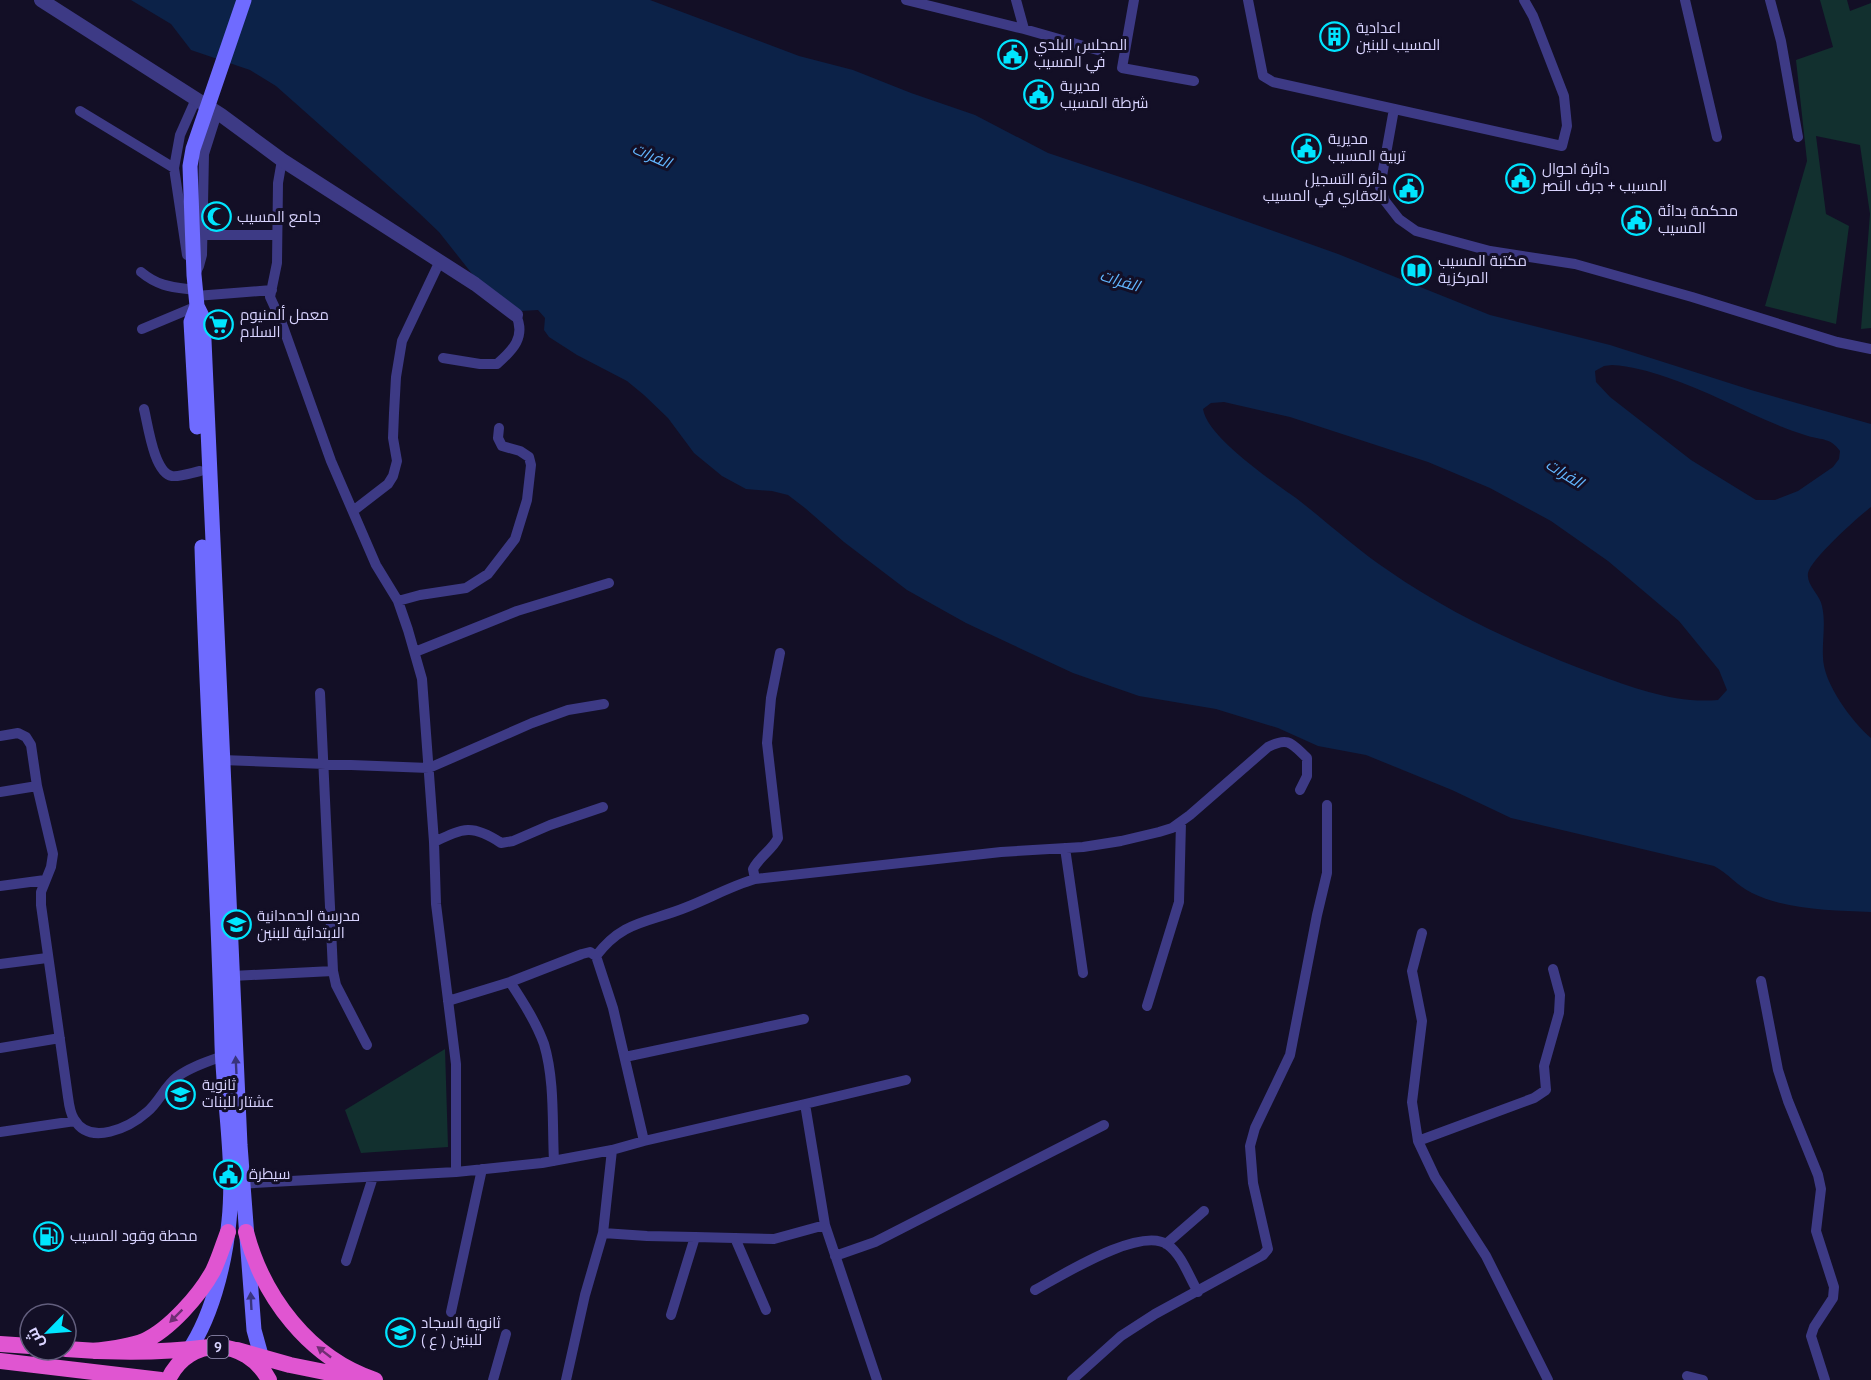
<svg xmlns="http://www.w3.org/2000/svg" width="1871" height="1380" font-family="'PT Sans',Cairo,sans-serif">
	<style>
		.green { fill: #12302f }
		.water { fill: #0c2248; fill-rule: evenodd }
		.lines { fill: none; stroke-linecap: round; stroke-linejoin: round }
		.minor { stroke: #3d3a85; stroke-width: 10 }
		.tertiary { stroke: #3d3a85; stroke-width: 14 }
		.secondary { stroke: #6f6bff; stroke-width: 15 }
		.trunk { stroke: #e055d1; stroke-width: 16 }
		.oneway { fill: #38347d }
		.oneway2 { fill: #6f2e73 }
		.labels { text-anchor: middle; stroke-width: 6; stroke-linejoin: round; paint-order: stroke }
		.shield { fill: #130f26; stroke: #9e99be; stroke-width: 1.5 }
		.shield-label { font-size: 14px; font-weight: bold; fill: #d9d4ff }
		.poi-label { font-size: 15px; fill: #d9d4ff; stroke: #130f26; text-anchor: start }
		.water-label { font-size: 16px; font-style: italic; fill: #62b6ff; stroke: #130f26 }
	</style>
	<rect width="100%" height="100%" fill="#130f26"/>
	<!-- green -->
	<path class="green" d="M1820,0H1847L1850,11L1871,3V328L1861,329L1870,214L1860,145L1816,136L1826,214L1849,226L1836,324L1765,306L1807,161L1796,60L1833,47Z
		M445,1049L448,1147L361,1153L345,1110Z"/>
	<!-- water -->
	<path class="water" d="M131,0H650L799,56L853,70L911,93L975,115L1048,153L1144,185L1338,254L1490,315L1610,345L1751,390L1871,424V507C1858,517 1811,559 1808,573C1806,585 1820,595 1822,606C1826,623 1822,641 1823,657C1823,683 1852,722 1871,738V912C1832,910 1787,910 1752,893C1737,886 1728,873 1714,866L1511,818L1452,790L1366,755L1318,746L1278,728L1216,709L1139,696L1073,673L1013,645L966,623L907,590L844,542L805,508L788,495L772,491L746,489L722,476L694,453L668,418L644,395L627,381L577,355L549,337L544,330L545,318L538,310L520,311L497,296L473,275L439,232L418,212L276,86L250,70L191,50L171,24ZM1612,365C1631,366 1648,371 1666,377C1715,393 1759,421 1808,436C1822,440 1831,438 1840,451L1839,459L1833,467L1798,491L1775,500H1756L1691,460L1610,397L1596,382L1595,371L1604,366ZM1224,402L1290,417L1428,462L1490,488L1551,521L1608,561L1679,621L1719,670L1727,690L1718,700C1676,704 1634,688 1595,674C1523,647 1452,615 1389,571C1356,549 1327,522 1296,498C1272,481 1207,437 1203,409L1211,403Z"/>
	<g class="lines">
		<!-- minor -->
		<path class="minor" d="M906,0L1024,29L1101,51
			M1016,0L1024,29
			M1134,0L1122,68L1194,81
			M1248,0L1263,76L1273,82L1562,146L1567,126L1564,96L1533,16L1524,0
			M1685,0L1717,137
			M1770,0L1781,41L1798,137
			M1394,109L1380,187L1385,201L1399,219L1416,231L1490,251L1575,264L1692,297L1837,342L1871,349
			M80,111L174,168
			M282,160L278,183L277,263L270,297L281,321L331,461L376,565L398,601L408,630L422,679L434,842L436,904L456,1064V1172
			M203,235H276
			M187,255L174,168L180,135L196,99
			M141,272C159,287 173,287 195,290
			M195,274L199,266L202,255L204,154L217,113
			M196,296L272,290
			M142,329L197,306
			M443,358L480,364H497C513,350 526,337 516,315
			M144,409C148,425 154,473 172,476C180,477 191,473 200,471
			M353,511L388,484L393,476L397,461L393,438L394,413L396,377L402,341L440,261
			M398,601L420,595L466,588L488,574L515,539L527,500L531,465L529,457L520,451L502,446L498,438L499,428
			M415,652L517,611L609,583
			M320,693L333,971L336,985L367,1045
			M0,736L18,733L26,737L31,745L37,786L53,854L51,867L41,892V905L68,1097C69,1105 70,1113 74,1119C90,1147 130,1127 147,1112C159,1102 165,1086 177,1077C190,1067 207,1062 223,1056
			M222,760L429,768L532,723L568,710L604,704
			M0,792L37,786
			M434,842C464,828 472,824 501,843L513,841L550,825L603,807
			M1065,848L1083,973
			M755,879L753,869C760,856 772,850 778,838L767,743L771,698L780,653
			M0,886L45,880
			M1422,933L1412,971L1422,1021L1412,1102L1418,1141L1435,1177L1486,1256L1548,1380
			M596,956C623,920 648,923 687,907C710,898 731,886 755,879L1001,852L1083,847L1121,841L1159,832L1172,828L1190,815L1268,747C1289,736 1292,744 1307,758V776L1300,790
			M0,964L47,958
			M232,976L333,971
			M1761,981L1778,1070L1788,1101L1818,1175L1821,1189L1816,1231L1834,1287L1833,1298L1814,1327L1811,1336L1825,1380
			M510,982C523,1002 536,1022 544,1044C555,1081 552,1123 554,1161
			M448,1001L510,982L582,954L590,952L596,956L613,1008L644,1141
			M1147,1006L1179,902L1181,822
			M0,1048L60,1038
			M625,1057L804,1019
			M0,1132L75,1121
			M1418,1141L1534,1098L1546,1090L1544,1066L1559,1013L1560,995L1553,969
			M237,1184L456,1172L542,1163L612,1150L644,1141L805,1104
			M603,1233L647,1236L695,1237
			M735,1238L766,1310
			M1166,1244L1204,1211
			M835,1256L875,1242L1104,1125
			M346,1261L373,1177
			M1035,1290C1061,1276 1141,1225 1168,1245C1182,1255 1189,1277 1198,1292
			M451,1312L482,1169
			M671,1315L695,1237L774,1239L825,1225
			M1687,1376L1703,1380
			M493,1380L506,1334
			M566,1380L585,1295L603,1233L612,1150
			M877,1380L825,1225L805,1104L906,1080
			M1072,1380L1121,1336L1155,1314L1263,1255L1268,1249L1253,1183L1250,1146L1255,1128L1290,1055L1317,915L1327,873V805"/>
		<!-- tertiary -->
		<path class="tertiary" d="M41,0L221,115L282,160L475,284L516,315"/>
		<!-- secondary -->
		<path class="secondary" d="M244,0L193,149L190,166L194,275L197,306L203,318L240,1145L254,1330L264,1366
			M197,427L191,322L197,306
			M184,1357C211,1322 225,1264 229,1221C235,1163 224,1103 222,1045C218,879 207,713 202,547"/>
		<!-- trunk -->
		<path class="trunk" d="M246,1232C263,1297 309,1358 375,1380
			M0,1344L30,1346
			M66,1349C114,1353 162,1353 210,1347
			M237,1350L290,1365L355,1378
			M94,1351C111,1349 128,1347 144,1341C169,1330 200,1295 213,1271C219,1259 223,1245 228,1232
			M0,1361L161,1380
			M168,1380C189,1334 247,1338 269,1380"/>
	</g>
	<!-- one-way arrows -->
	<defs><path id="oneway-solid" d="M-6-.8H1V-3.2L6.5 0L1 3.2V.8H-6Z" transform="scale(1.5)"/></defs>
	<g class="oneway">
		<use href="#oneway-solid" transform="translate(236 1065) rotate(-93)"/>
		<use href="#oneway-solid" transform="translate(251 1301) rotate(-93)"/>
	</g>
	<g class="oneway2">
		<use href="#oneway-solid" transform="translate(176 1316) rotate(135)"/>
		<use href="#oneway-solid" transform="translate(324 1352) rotate(-142)"/>
	</g>
	<!-- icons -->
	<defs>
		<symbol id="building-ring" viewBox="-11 -11 22 22"><circle r="9.5" fill="#130f26" stroke="#00e5ff" stroke-width="1.5"/><path d="M-4-6H4V6H1V3H-1V6H-4ZM-2.5-4.3h1.7v1.8h-1.7ZM.8-4.3h1.7v1.8H.8ZM-2.5-1h1.7V.8h-1.7ZM.8-1h1.7V.8H.8Z" fill="#00e5ff"/></symbol>
		<symbol id="civic-ring" viewBox="-11 -11 22 22"><circle r="9.5" fill="#130f26" stroke="#00e5ff" stroke-width="1.5"/><path d="M-.6-6.5H3V-4.5H.6V-3L4-1V1h2V6H-6V1h2V-1L-.6-3ZM-1.2 2.5V6h2.4V2.5Z" fill="#00e5ff"/></symbol>
		<symbol id="mosque-ring" viewBox="-11 -11 22 22"><circle r="9.5" fill="#130f26" stroke="#00e5ff" stroke-width="1.5"/><path d="M3.5-4.9A6 6 0 1 0 3.5 4.9A5 5 0 1 1 3.5-4.9Z" fill="#00e5ff"/></symbol>
		<symbol id="library-ring" viewBox="-11 -11 22 22"><circle r="9.5" fill="#130f26" stroke="#00e5ff" stroke-width="1.5"/><path d="M-6-4Q-3-5.5-.7-3.5V5Q-3 3-6 4ZM6-4Q3-5.5 .7-3.5V5Q3 3 6 4Z" fill="#00e5ff"/></symbol>
		<symbol id="supermarket-ring" viewBox="-11 -11 22 22"><circle r="9.5" fill="#130f26" stroke="#00e5ff" stroke-width="1.5"/><path d="M-6-5.5h2.5l.6 2H6L4.5 2H-2.5L-4.4-4H-6ZM-1.5 3.2a1.3 1.3 0 1 0 .1 0ZM3 3.2a1.3 1.3 0 1 0 .1 0Z" fill="#00e5ff"/></symbol>
		<symbol id="school-ring" viewBox="-11 -11 22 22"><circle r="9.5" fill="#130f26" stroke="#00e5ff" stroke-width="1.5"/><path d="M0-5L7-2L0 1L-7-2ZM-4 1L0 2.5L4 1V4Q0 6-4 4Z" fill="#00e5ff"/></symbol>
		<symbol id="fuel-ring" viewBox="-11 -11 22 22"><circle r="9.5" fill="#130f26" stroke="#00e5ff" stroke-width="1.5"/><path d="M-5.5-6h7V0h2V4h1.3V-2.5L3-4.5l.8-.8L6-3V5H2.5V1h-1V6h-7ZM-4.2-4.7v3.2H.2V-4.7Z" fill="#00e5ff"/></symbol>
	</defs>
	<g fill-rule="evenodd">
		<use href="#building-ring" x="1318" y="20" width="33" height="33"/>
		<use href="#civic-ring" x="996" y="38" width="33" height="33"/>
		<use href="#civic-ring" x="1022" y="78" width="33" height="33"/>
		<use href="#civic-ring" x="1290" y="132" width="33" height="33"/>
		<use href="#civic-ring" x="1504" y="162" width="33" height="33"/>
		<use href="#civic-ring" x="1392" y="172" width="33" height="33"/>
		<use href="#mosque-ring" x="200" y="200" width="33" height="33"/>
		<use href="#civic-ring" x="1620" y="204" width="33" height="33"/>
		<use href="#library-ring" x="1400" y="254" width="33" height="33"/>
		<use href="#supermarket-ring" x="202" y="308" width="33" height="33"/>
		<use href="#school-ring" x="220" y="908" width="33" height="33"/>
		<use href="#school-ring" x="164" y="1078" width="33" height="33"/>
		<use href="#civic-ring" x="212" y="1158" width="33" height="33"/>
		<use href="#fuel-ring" x="32" y="1220" width="33" height="33"/>
		<use href="#school-ring" x="384" y="1316" width="33" height="33"/>
	</g>
	<g class="labels">
		<!-- shield labels -->
		<rect class="shield" x="207.5" y="1336" width="21" height="22" rx="4.5"/>
		<g class="shield-label">
			<text x="218" y="1352">9</text>
		</g>
		<!-- poi labels -->
		<g class="poi-label">
			<text x="1356" y="33">اعدادية<tspan x="1356" dy="17">المسيب للبنين</tspan></text>
			<text x="1034" y="50">المجلس البلدي<tspan x="1034" dy="17">في المسيب</tspan></text>
			<text x="1060" y="91">مديرية<tspan x="1060" dy="17">شرطة المسيب</tspan></text>
			<text x="1328" y="144">مديرية<tspan x="1328" dy="17">تربية المسيب</tspan></text>
			<text x="1542" y="174">دائرة احوال<tspan x="1542" dy="17">المسيب + جرف النصر</tspan></text>
			<text x="1387" y="184" text-anchor="end">دائرة التسجيل<tspan x="1387" dy="17">العقاري في المسيب</tspan></text>
			<text x="1658" y="216">محكمة بدائة<tspan x="1658" dy="17">المسيب</tspan></text>
			<text x="237" y="222">جامع المسيب</text>
			<text x="1438" y="266">مكتبة المسيب<tspan x="1438" dy="17">المركزية</tspan></text>
			<text x="240" y="320">معمل ألمنيوم<tspan x="240" dy="17">السلام</tspan></text>
			<text x="257" y="921">مدرسة الحمدانية<tspan x="257" dy="17">الابتدائية للبنين</tspan></text>
			<text x="202" y="1090">ثانوية<tspan x="202" dy="17">عشتار للبنات</tspan></text>
			<text x="249" y="1179">سيطرة</text>
			<text x="70" y="1241">محطة وقود المسيب</text>
			<text x="421" y="1328">ثانوية السجاد<tspan x="421" dy="17">( ع ) للبنين</tspan></text>
		</g>
		<!-- water labels -->
		<g class="water-label">
			<text transform="translate(652 155) rotate(24)" y="6">الفرات</text>
			<text transform="translate(1120 280) rotate(17)" y="6">الفرات</text>
			<text transform="translate(1565 473) rotate(32)" y="6">الفرات</text>
		</g>
	</g>
	<!-- north arrow -->
	<g transform="translate(48 1332) rotate(245)"><circle r="28" fill="#130f26" stroke="#625e7d" stroke-width="1.5"/>
	<path d="M0-4.5L10 22L0 15L-10 22Z" fill="#00e5ff"/>
	<text y="-9" font-size="16" font-weight="bold" text-anchor="middle" fill="#d9d4ff">ش</text>
	</g>
</svg>
